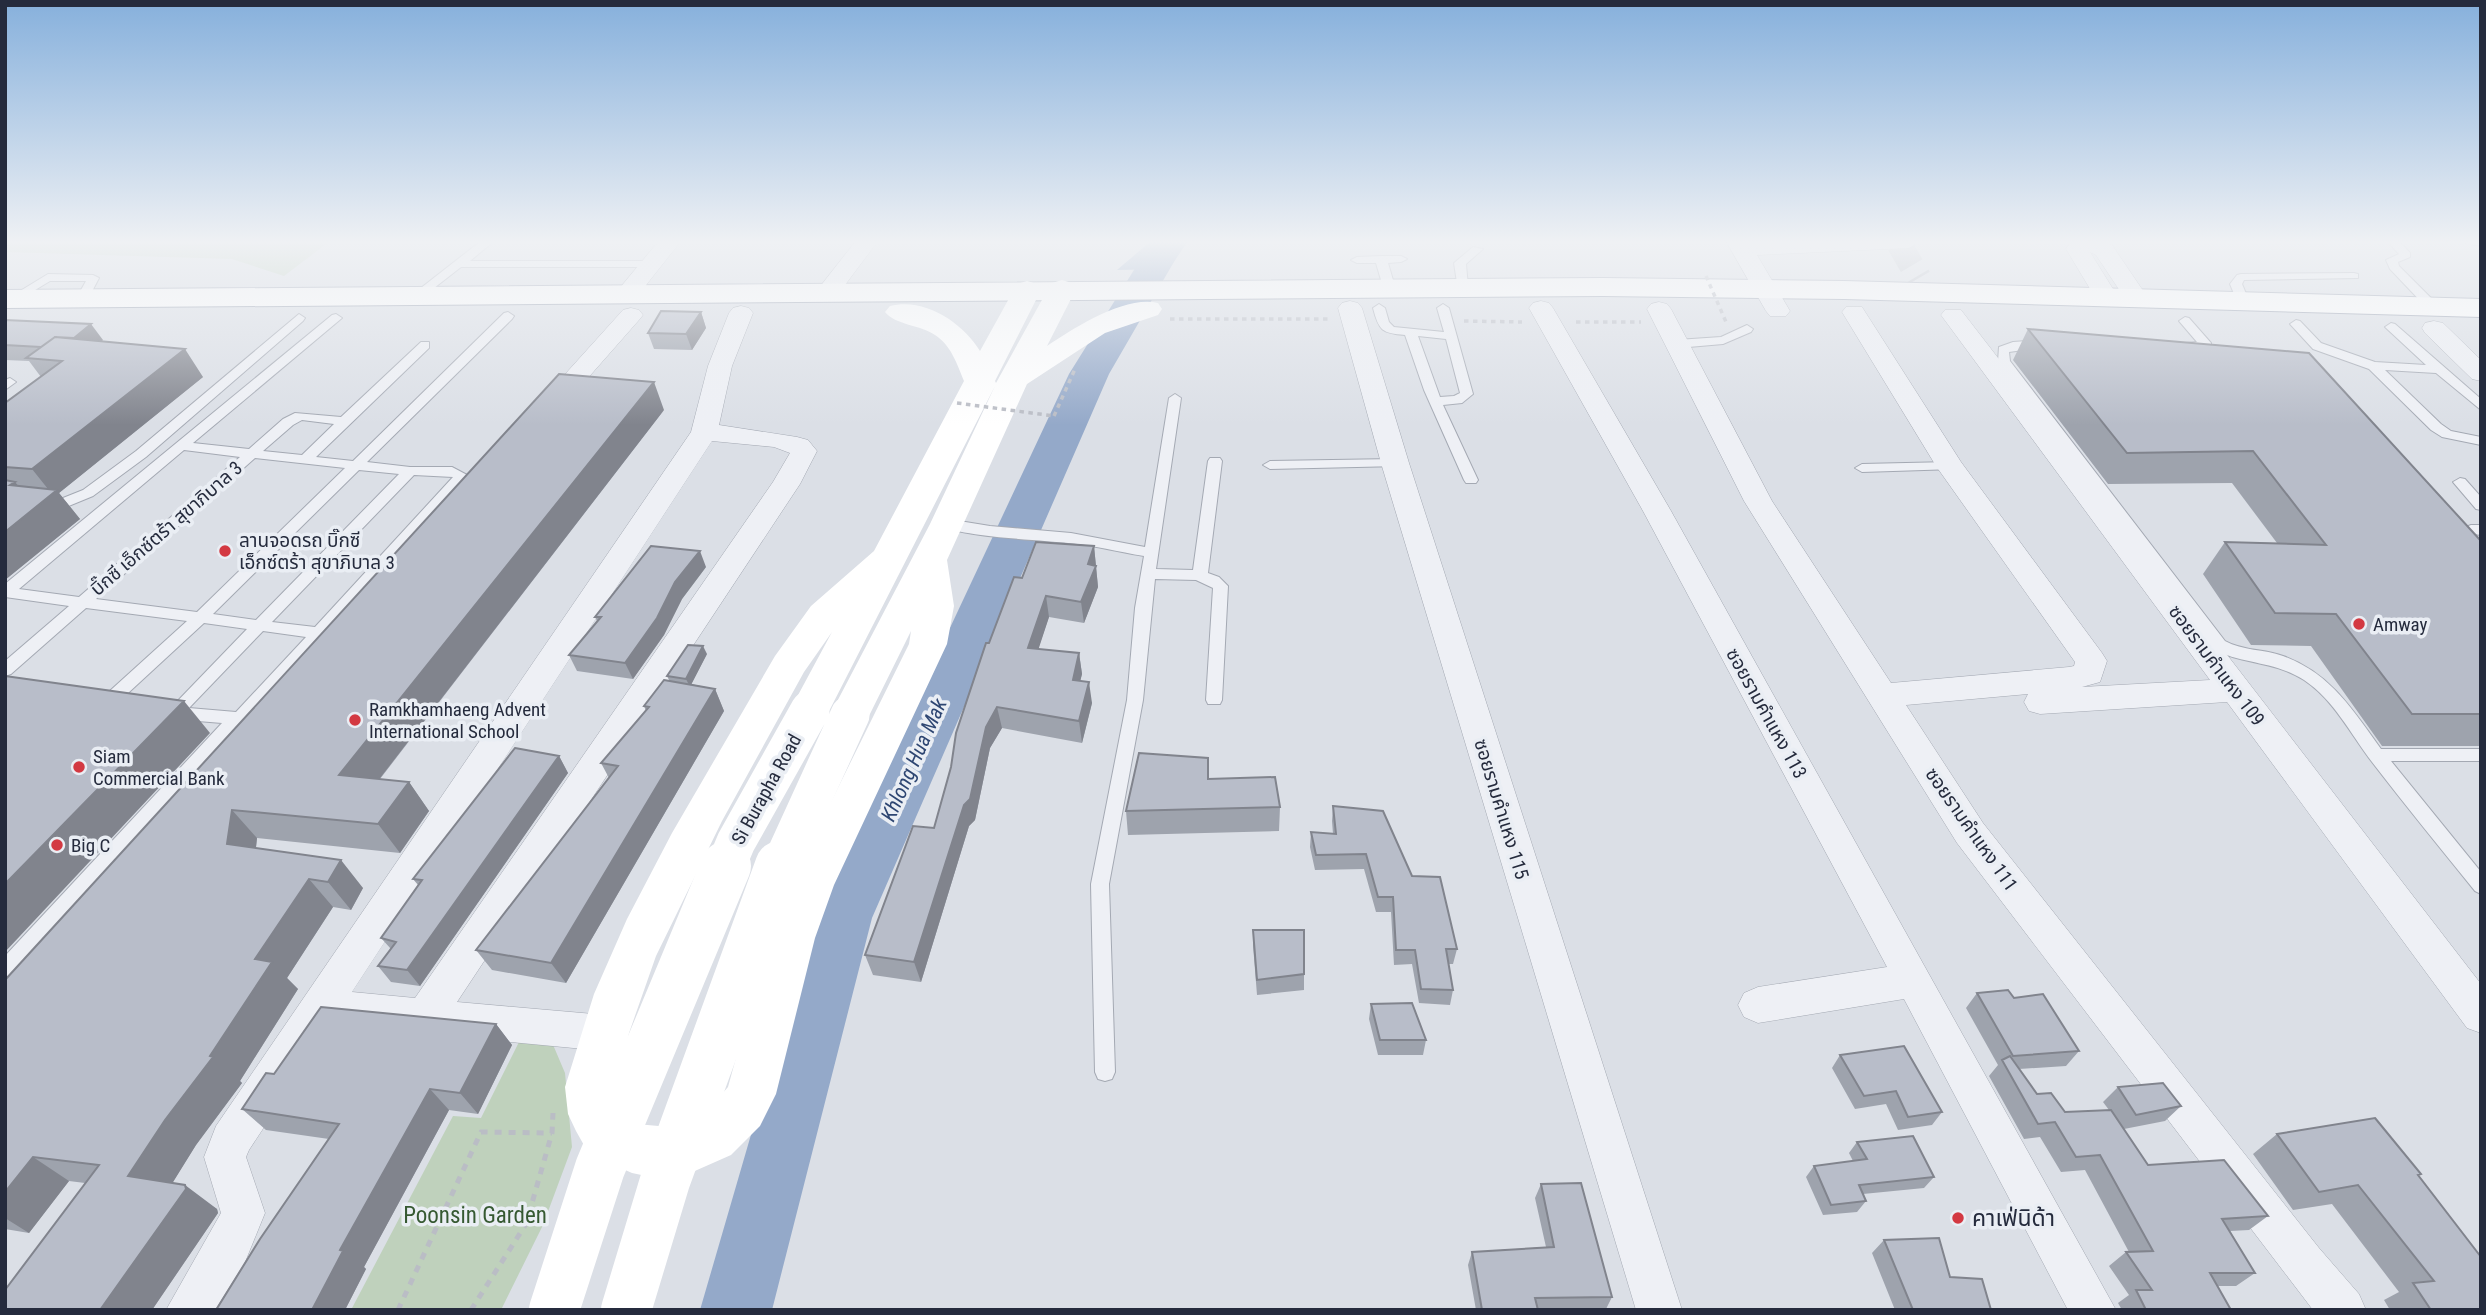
<svg xmlns="http://www.w3.org/2000/svg" width="2486" height="1315" font-family="'Roboto Condensed','Noto Sans Thai',sans-serif">
	<style>
		.green { fill: #bfd1bc }
		.water { fill: #94a9c9 }
		.lines { fill: none; stroke-linecap: round; stroke-linejoin: round }
		.river { fill: #94a9c9; fill-rule: evenodd }
		.street-tunnel { stroke: #b7bbc4; stroke-width: 25; stroke-dasharray: 25 12; stroke-linecap: butt }
		.lane-casing { stroke: #a4a9b3; stroke-width: 2 }
		.street-casing { stroke: #a4a9b3; stroke-width: 1 }
		.primary-casing { stroke: #9aa2b2; stroke-width: 2 }
		.path-far1 { stroke: #babdc5; stroke-width: 3.5; stroke-dasharray: 4.5 4.5; stroke-linecap: butt }
		.path { stroke: #babdc5; stroke-width: 5; stroke-dasharray: 7 7; stroke-linecap: butt }
		.lane { fill: #eef0f5; fill-rule: evenodd }
		.street { fill: #eef0f5; fill-rule: evenodd }
		.secondary { fill: #fff; fill-rule: evenodd }
		.primary { fill: #fff; fill-rule: evenodd }
		.path-bridge { stroke: #babdc5; stroke-width: 3.5; stroke-dasharray: 4.5 4.5; stroke-linecap: butt }
		.secondary-bridge-far1 { stroke: #fff; stroke-width: 39 }
		.secondary-bridge { stroke: #fff; stroke-width: 50 }
		.wall { fill: #9ea3ad }
		.shaded-wall { fill: #81848d }
		.building { fill: #b8bdc9; stroke: #81848d; stroke-width: 2 }
		.poi-dot { fill: #d33942; stroke: #eaeef4; stroke-width: 2.5 }
		.labels { text-anchor: middle; stroke-width: 7; stroke-linejoin: round; paint-order: stroke }
		.street-label { font-size: 19px; fill: #252b3d; stroke: #eaeef4 }
		.poi-label { font-size: 19px; fill: #252b3d; stroke: #eaeef4; text-anchor: start }
		.water-label { font-size: 21px; font-style: italic; fill: #2e4672; stroke: #eaeef4 }
		.near-park-label { font-size: 23px; fill: #365932; stroke: #eaeef4 }
		.near-poi-label { font-size: 23px; fill: #252b3d; stroke: #eaeef4; text-anchor: start }
	</style>
	<rect width="100%" height="100%" fill="#dbdfe6"/>
	<!-- green -->
	<path class="green" d="M5,241H330L284,276L232,259L5,252Z
		M522,1036L551,1040L565,1073L572,1147L543,1225L501,1310H351L453,1116L481,1118Z"/>
	<!-- water -->
	<path class="water" d="M1151,241H1188L1169,269L1117,270Z"/>
	<g class="lines">
		<!-- river -->
		<path class="river" d="M1152,241H1186L1109,374L872,918L772,1310H700L814,918L1069,374Z"/>
		<!-- street-tunnel -->
		<path class="street-tunnel" d="M1899,244L1919,278"/>
		<defs>
			<path id="lane" d="M481,241H494L470,261H648L654,264L648,267H461L420,299H412V295Z
				M2387,241H2399L2410,253V257L2398,262L2399,266L2436,303V309H2428L2390,269L2386,260L2399,254Z
				M2463,241H2481V246L2465,243Z
				M1473,247L1483,249L1466,264L1468,287L1466,289H1458L1454,263Z
				M1381,256H1401L1407,259L1401,262L1388,263L1395,287L1393,289H1385L1383,287L1376,263H1357L1351,260L1357,257Z
				M2354,273L2358,274V278L2244,280L2242,284L2249,301L2243,305L2237,301L2230,284L2237,275L2241,274Z
				M48,274L93,275L99,278L88,299L82,303L76,299L86,281H50L17,301L13,303L7,299Z
				M1379,304L1385,308L1389,322L1394,327L1444,332L1437,308L1443,304L1449,308L1473,394L1462,403L1443,405L1478,480L1476,483H1466L1464,480L1424,390L1405,335C1382,333 1379,331 1373,308ZM1418,336L1446,339L1460,393L1454,396L1440,397Z
				M508,312L514,316L512,319L367,462L410,467H452L469,476L467,479L246,723L240,725L12,976L5,978V956L222,723L174,719L168,717L166,713L247,629L204,623L114,706H102L100,702L102,698L187,621L86,608L11,674L5,676V661L69,606L5,597V584L332,315L336,314L342,318L193,443L249,449L283,419L295,413L341,417L421,342H429V348L316,457L353,461L504,313ZM302,420L334,424L302,455L263,451L293,425ZM184,450L240,457L79,597L19,589ZM255,458L345,468L197,612L96,599ZM359,470L399,474L256,620L213,614ZM414,475L453,477L315,627L272,622ZM263,631L306,637L236,712L189,708Z
				M299,314L305,318L303,321L146,457L93,496L59,510L5,503V495L58,500L83,490L136,451Z
				M2185,317L2189,318L2211,343V349H2186V343L2197,342L2179,321Z
				M2296,320L2300,321L2321,343L2375,362L2426,365L2385,327L2391,323L2395,324L2481,399V410L2436,373L2385,370L2441,424L2451,431L2481,437V445L2442,437L2431,430L2369,369L2313,349L2290,324Z
				M1747,325L1753,329L1751,332L1723,344L1677,348L1671,344L1677,340L1721,337Z
				M2040,340L2046,344L2044,347L2009,352L2010,361L2225,641C2243,651 2264,649 2283,656C2330,673 2353,710 2381,749H2481V761H2391L2481,872V894L2475,891C2440,848 2405,805 2372,762C2350,733 2334,700 2304,680C2272,660 2243,665 2213,649L1998,361L1999,347L2013,342Z
				M10,378L16,382L5,390V380Z
				M1175,394L1181,398L1156,569L1193,570L1208,461L1210,458H1220L1222,461L1208,573L1219,577L1228,586L1222,700L1220,704H1208L1206,700L1213,588L1196,580L1155,579L1143,700L1109,884L1115,1072L1112,1079L1105,1081L1098,1079L1095,1072L1091,884L1127,700L1135,608L1144,556C1119,552 1093,545 1068,543C1045,540 953,537 940,524L947,519L990,526L1071,533L1145,547L1169,398Z
				M1395,459L1402,463L1400,466L1270,469L1263,465L1270,461Z
				M1950,462L1955,463L1957,466L1955,469L1862,472L1855,468L1862,464Z
				M2460,478L2465,479L2481,497V510L2476,509L2453,482Z
				M2471,525H2481V535L2466,533L2464,530L2466,527Z"/>
			<path id="street" d="M659,241H681L635,299H619L615,294Z
				M856,241H878L836,297H820L816,292Z
				M1726,241L1749,242L1920,241L1909,248L1757,255L1790,311L1786,316H1770L1766,311Z
				M2072,241H2102L2112,245L2148,298L2144,303H2128L2096,255L2090,252L2118,297L2114,302H2098L2066,249Z
				M1350,301L1358,303L1362,308L1409,463L1682,1310H1636L1381,463L1338,308L1342,303Z
				M1541,301L1549,303L1553,308L1671,511L2116,1310H2068L1904,999L1758,1023L1744,1017L1738,1005L1744,993L1758,987L1887,967L1643,511L1529,308L1533,303Z
				M1659,302L1667,304L1671,309L1772,501L1891,683L2069,667L2074,666L2075,662L1936,466L1842,312L1846,307H1862L1961,462L2102,653L2107,661L2100,682L2082,687L2210,680L1941,315L1945,310H1961L2481,984V1033L2467,1028L2227,702L2040,714L2029,711L2024,702L2028,694L1906,705L1983,823L2319,1248L2359,1294L2366,1310H2313L1957,843L1744,501L1647,309L1651,304Z
				M741,306L749,308L753,313L732,366L719,425L797,437L808,440L817,451L800,484L457,1002L605,1015L619,1020L625,1033L619,1046L605,1051L331,1025L249,1150L246,1157L265,1213L245,1262L215,1310H166L221,1213L204,1157L216,1126L691,432L708,366L729,313L733,308ZM712,441L774,447L790,453L773,482L415,998L352,992Z
				M631,308L639,310L643,315L639,320L558,412H540L536,407L540,402L623,310Z
				M2434,321L2443,323L2481,360V381L2472,379L2425,333L2422,328L2425,323Z"/>
			<path id="primary" d="M1603,278L1844,281L2481,299V317L1844,299L1603,296L5,308V290Z"/>
		</defs>
		<!-- lane casing -->
		<use href="#lane" class="lane-casing"/>
		<!-- street casing -->
		<use href="#street" class="street-casing"/>
		<!-- primary casing -->
		<use href="#primary" class="primary-casing"/>
		<!-- path-far1 -->
		<path class="path-far1" d="M1170,319H1330
			M1464,321L1522,322
			M1576,322H1641
			M1054,416L1075,369"/>
		<!-- path -->
		<path class="path" d="M398,1310L481,1132L552,1133
			M471,1310L526,1224L552,1133L553,1113"/>
		<!-- lane -->
		<use href="#lane" class="lane"/>
		<!-- street -->
		<use href="#street" class="street"/>
		<!-- secondary -->
		<path class="secondary" d="M1062,280L1072,283L1076,289L1047,346C1074,328 1125,295 1158,303L1162,309L1158,315L1105,333L1027,384L947,560L954,606L947,644L834,885L815,938L776,1094L760,1126L731,1155L688,1174L651,1177L632,1173L598,1158L585,1147L576,1131L568,1114L565,1087L594,994L627,919L672,833L775,656L811,606L874,551L964,381C957,364 951,345 935,335C921,325 895,325 885,312L890,306C925,297 963,323 980,351L1017,284L1027,281L1037,284L1041,290L995,381L996,383L1048,289L1052,283ZM995,386L930,524L830,715L836,726L850,730L864,726L911,631L909,644L790,885L769,938L728,1087L708,1110L689,1123L670,1127L636,1124L618,1107L616,1087L629,1033L656,956L722,821L804,672L832,632L790,710L796,721L810,725L824,721Z"/>
		<!-- primary -->
		<use href="#primary" class="primary"/>
		<!-- path-bridge -->
		<path class="path-bridge" d="M1706,276L1726,322
			M957,403L1054,416"/>
		<!-- secondary-bridge-far1 -->
		<path class="secondary-bridge-far1" d="M725,868L736,842L810,710
			M780,868L850,715"/>
		<!-- secondary-bridge -->
		<path class="secondary-bridge" d="M554,1310L600,1168L726,866
			M626,1310L665,1181L780,866"/>
	</g>
	<!-- wall -->
	<path class="wall" d="M701,312L706,328L692,350L654,349L648,333Z
		M5,320L103,340L101,341L203,377L59,493L80,519L5,580V403L41,377L29,361L5,360Z
		M2028,329L2481,541V746H2382L2311,646L2251,645L2203,574L2225,542L2277,543L2232,483L2108,484L2013,360Z
		M664,410L380,779L409,782L429,811L400,853L257,838L256,848L363,888L351,910L333,907L287,978L298,989L240,1081L242,1083L196,1145L172,1183L217,1209L218,1213L152,1310H5L85,1183L69,1181L29,1233L5,1229V980Z
		M1094,546L1098,587L1084,623L1049,617L1038,649L1079,653L1082,674L1080,681L1092,703L1082,743L1002,728L990,748L975,820L969,826L921,982L873,975L865,955L934,828L989,643L1022,578Z
		M706,567L682,599L664,635L633,679L577,671L569,655L597,621L595,617Z
		M707,654L691,684L715,689L724,711L566,983L492,970L476,950L609,778L601,763L646,711L644,706L669,680L667,676Z
		M559,756L568,773L420,986L391,982L378,966L391,949L381,938L418,885L413,879Z
		M1209,779L1280,807L1279,831L1128,835L1126,811Z
		M1333,806L1412,876L1457,949L1453,964H1448L1453,990L1450,1005L1419,1003L1412,964L1394,965L1391,912H1376L1364,869L1315,870L1310,847L1311,832L1333,834L1332,821Z
		M1253,930L1304,974V990L1257,995L1253,945Z
		M1977,993L2014,998L2079,1051L2066,1066L2019,1069L2037,1094L2065,1112L2109,1110L2103,1102L2118,1087L2181,1106L2165,1121L2124,1129L2148,1165L2268,1216L2249,1230L2230,1231L2255,1273L2236,1286H2218L2231,1310H2122L2118,1303L2129,1295L2109,1266L2126,1252H2129L2085,1170L2061,1172L2040,1137L2024,1139L1989,1076L1998,1065L1966,1008Z
		M1371,1004L1426,1040L1423,1055H1378L1369,1019Z
		M496,1024L512,1045L478,1114L449,1110L364,1267L366,1269L345,1310H216L329,1139L266,1130L242,1109L274,1074Z
		M1840,1055L1942,1112L1932,1125L1898,1130L1886,1104L1855,1109L1832,1068Z
		M2277,1134L2421,1174L2419,1176L2481,1310H2390L2384,1300L2399,1292L2332,1204L2293,1210L2253,1154Z
		M1857,1142L1934,1177L1924,1188L1863,1194L1866,1201L1857,1212L1823,1215L1806,1177L1814,1166L1853,1161L1849,1153Z
		M1541,1184L1612,1297L1606,1309L1476,1310L1468,1265L1472,1252L1546,1247L1535,1198Z
		M1884,1240L1950,1277L1991,1310H1895L1872,1253Z"/>
	<!-- shaded-wall -->
	<path class="shaded-wall" d="M701,312L706,328L692,350L686,334Z
		M91,324L103,340L73,364L62,348Z
		M185,349L203,377L59,493L80,519L5,580V532L10,485L15,482L36,507L52,494L32,469Z
		M654,382L664,410L360,804L339,775Z
		M1094,546L1098,587L1084,623L1081,602L1088,564Z
		M700,551L706,567L682,599L664,635L633,679L625,663L675,582Z
		M1046,596L1049,617L1032,669L1028,648Z
		M703,646L707,654L690,687L686,679Z
		M1079,653L1082,674L1075,702L1073,680Z
		M1089,682L1092,703L1082,743L1079,721Z
		M715,689L724,711L566,983L551,963Z
		M184,701L210,733L5,952V884Z
		M997,707L1002,728L990,748L975,820L969,826L921,982L914,962L986,727Z
		M559,756L568,773L420,986L407,970Z
		M409,782L429,811L400,853L378,824Z
		M232,810L257,838L253,872L227,844Z
		M341,860L363,888L351,910L328,882Z
		M309,879L333,907L287,978L298,989L240,1081L242,1083L196,1145L162,1200L128,1176L165,1120L210,1056L255,959Z
		M496,1024L512,1045L478,1114L460,1093Z
		M430,1089L449,1110L364,1267L366,1269L345,1310H312L340,1250Z
		M33,1157L69,1181L29,1233L5,1218V1192Z
		M185,1185L217,1209L218,1213L152,1310H100Z"/>
	<!-- building -->
	<path class="building" d="M661,311L701,312L686,334L648,333Z
		M5,320L91,324L74,338L55,337L41,347L5,345Z
		M2028,329L2309,353L2481,541V714H2412L2336,614L2275,613L2225,542L2326,545L2253,451L2127,453Z
		M55,337L185,349L32,469L5,467V403L62,361L26,358Z
		M559,374L654,382L339,775L409,782L378,824L232,810L227,844L341,860L328,882L309,879L255,959L272,962L210,1056L213,1057L165,1120L128,1176L185,1185L186,1189L100,1310H5V1290L99,1165L33,1157L5,1192V980Z
		M5,480L15,482L10,485L57,490L5,532Z
		M1036,542L1094,546L1088,564L1096,566L1081,602L1046,596L1028,648L1079,653L1073,680L1089,682L1079,721L997,707L986,727L970,799L964,805L914,962L865,955L913,826L934,828L951,767L956,733L986,643H989L1014,577L1022,578Z
		M651,546L700,551L675,582L657,618L625,663L569,655L601,617H595Z
		M688,645L703,646L686,679L667,676Z
		M5,676L184,701L5,884Z
		M664,680L715,689L551,963L476,950L618,766L601,763L649,707L644,706Z
		M515,748L559,756L407,970L378,966L396,942L381,938L422,880L413,879Z
		M1139,753L1208,758V779L1275,777L1280,807L1126,811Z
		M1333,806L1383,811L1412,876L1440,877L1457,949H1446L1453,990L1421,989L1415,950H1396L1393,897H1378L1366,854L1316,855L1311,832L1336,834Z
		M1253,930H1304V974L1257,980Z
		M2008,990L2014,998L2043,994L2079,1051L2013,1056L1977,993Z
		M1412,1003L1426,1040H1380L1371,1004Z
		M321,1007L496,1024L460,1093L430,1089L340,1250L343,1251L312,1310H216L260,1239L339,1124L242,1109L266,1073L274,1074Z
		M1904,1046L1942,1112L1908,1117L1896,1091L1864,1096L1840,1055Z
		M2010,1056L2037,1094L2051,1093L2065,1112L2111,1110L2148,1165L2224,1160L2268,1216L2222,1219L2255,1273H2210L2231,1310H2146L2136,1290H2152L2126,1252L2153,1251L2100,1155L2076,1157L2055,1122L2038,1124L2002,1060Z
		M2163,1083L2181,1106L2136,1115L2118,1087Z
		M2375,1118L2421,1174L2418,1175L2481,1257V1310H2431L2413,1283L2434,1281L2358,1185L2319,1192L2277,1134Z
		M1913,1136L1934,1177L1859,1185L1866,1201L1831,1205L1814,1166L1867,1159L1857,1142Z
		M1581,1183L1612,1297L1535,1298L1538,1310H1482L1472,1252L1554,1247L1541,1184Z
		M1939,1238L1950,1277L1982,1279L1991,1310H1913L1884,1240Z"/>
	<!-- sky -->
	<linearGradient id="sky" x2="0" y2="1"><stop stop-color="#86b0dc"/><stop offset="0.57" stop-color="#eff1f4"/><stop offset="1" stop-color="#eff1f4" stop-opacity="0"/></linearGradient>
	<rect width="2486" height="425" fill="url(#sky)"/>
	<!-- markers -->
	<g class="poi-dot">
		<circle cx="225" cy="551" r="7"/>
		<circle cx="2359" cy="624" r="7"/>
		<circle cx="355" cy="720" r="7"/>
		<circle cx="79" cy="767" r="7"/>
		<circle cx="57" cy="845" r="7"/>
		<circle cx="1958" cy="1218" r="7"/>
	</g>
	<g class="labels">
		<!-- street labels -->
		<g class="street-label">
			<text transform="translate(166 528) rotate(-41)" y="7">บิ๊กซี เอ็กซ์ตร้า สุขาภิบาล 3</text>
			<text transform="translate(2217 665) rotate(53)" y="7">ซอยรามคำแหง 109</text>
			<text transform="translate(1767 713) rotate(61)" y="7">ซอยรามคำแหง 113</text>
			<text transform="translate(766 789) rotate(-61)" y="7">Si Burapha Road</text>
			<text transform="translate(1502 809) rotate(73)" y="7">ซอยรามคำแหง 115</text>
			<text transform="translate(1972 829) rotate(55)" y="7">ซอยรามคำแหง 111</text>
		</g>
		<!-- poi labels -->
		<g class="poi-label">
			<text x="239" y="547">ลานจอดรถ บิ๊กซี<tspan x="239" dy="22">เอ็กซ์ตร้า สุขาภิบาล 3</tspan></text>
			<text x="2373" y="631">Amway</text>
			<text x="369" y="716">Ramkhamhaeng Advent<tspan x="369" dy="22">International School</tspan></text>
			<text x="93" y="763">Siam<tspan x="93" dy="22">Commercial Bank</tspan></text>
			<text x="71" y="852">Big C</text>
		</g>
		<!-- water labels -->
		<g class="water-label">
			<text transform="translate(914 760) rotate(-66)" y="7">Khlong Hua Mak</text>
		</g>
		<!-- near-park labels -->
		<g class="near-park-label">
			<text x="475" y="1223">Poonsin Garden</text>
		</g>
		<!-- near-poi labels -->
		<g class="near-poi-label">
			<text x="1972" y="1226">คาเฟ่นิด้า</text>
		</g>
	</g>
	<!-- border -->
	<rect width="2486" height="1315" fill="none" stroke="#252b3d" stroke-width="14"/>
</svg>
